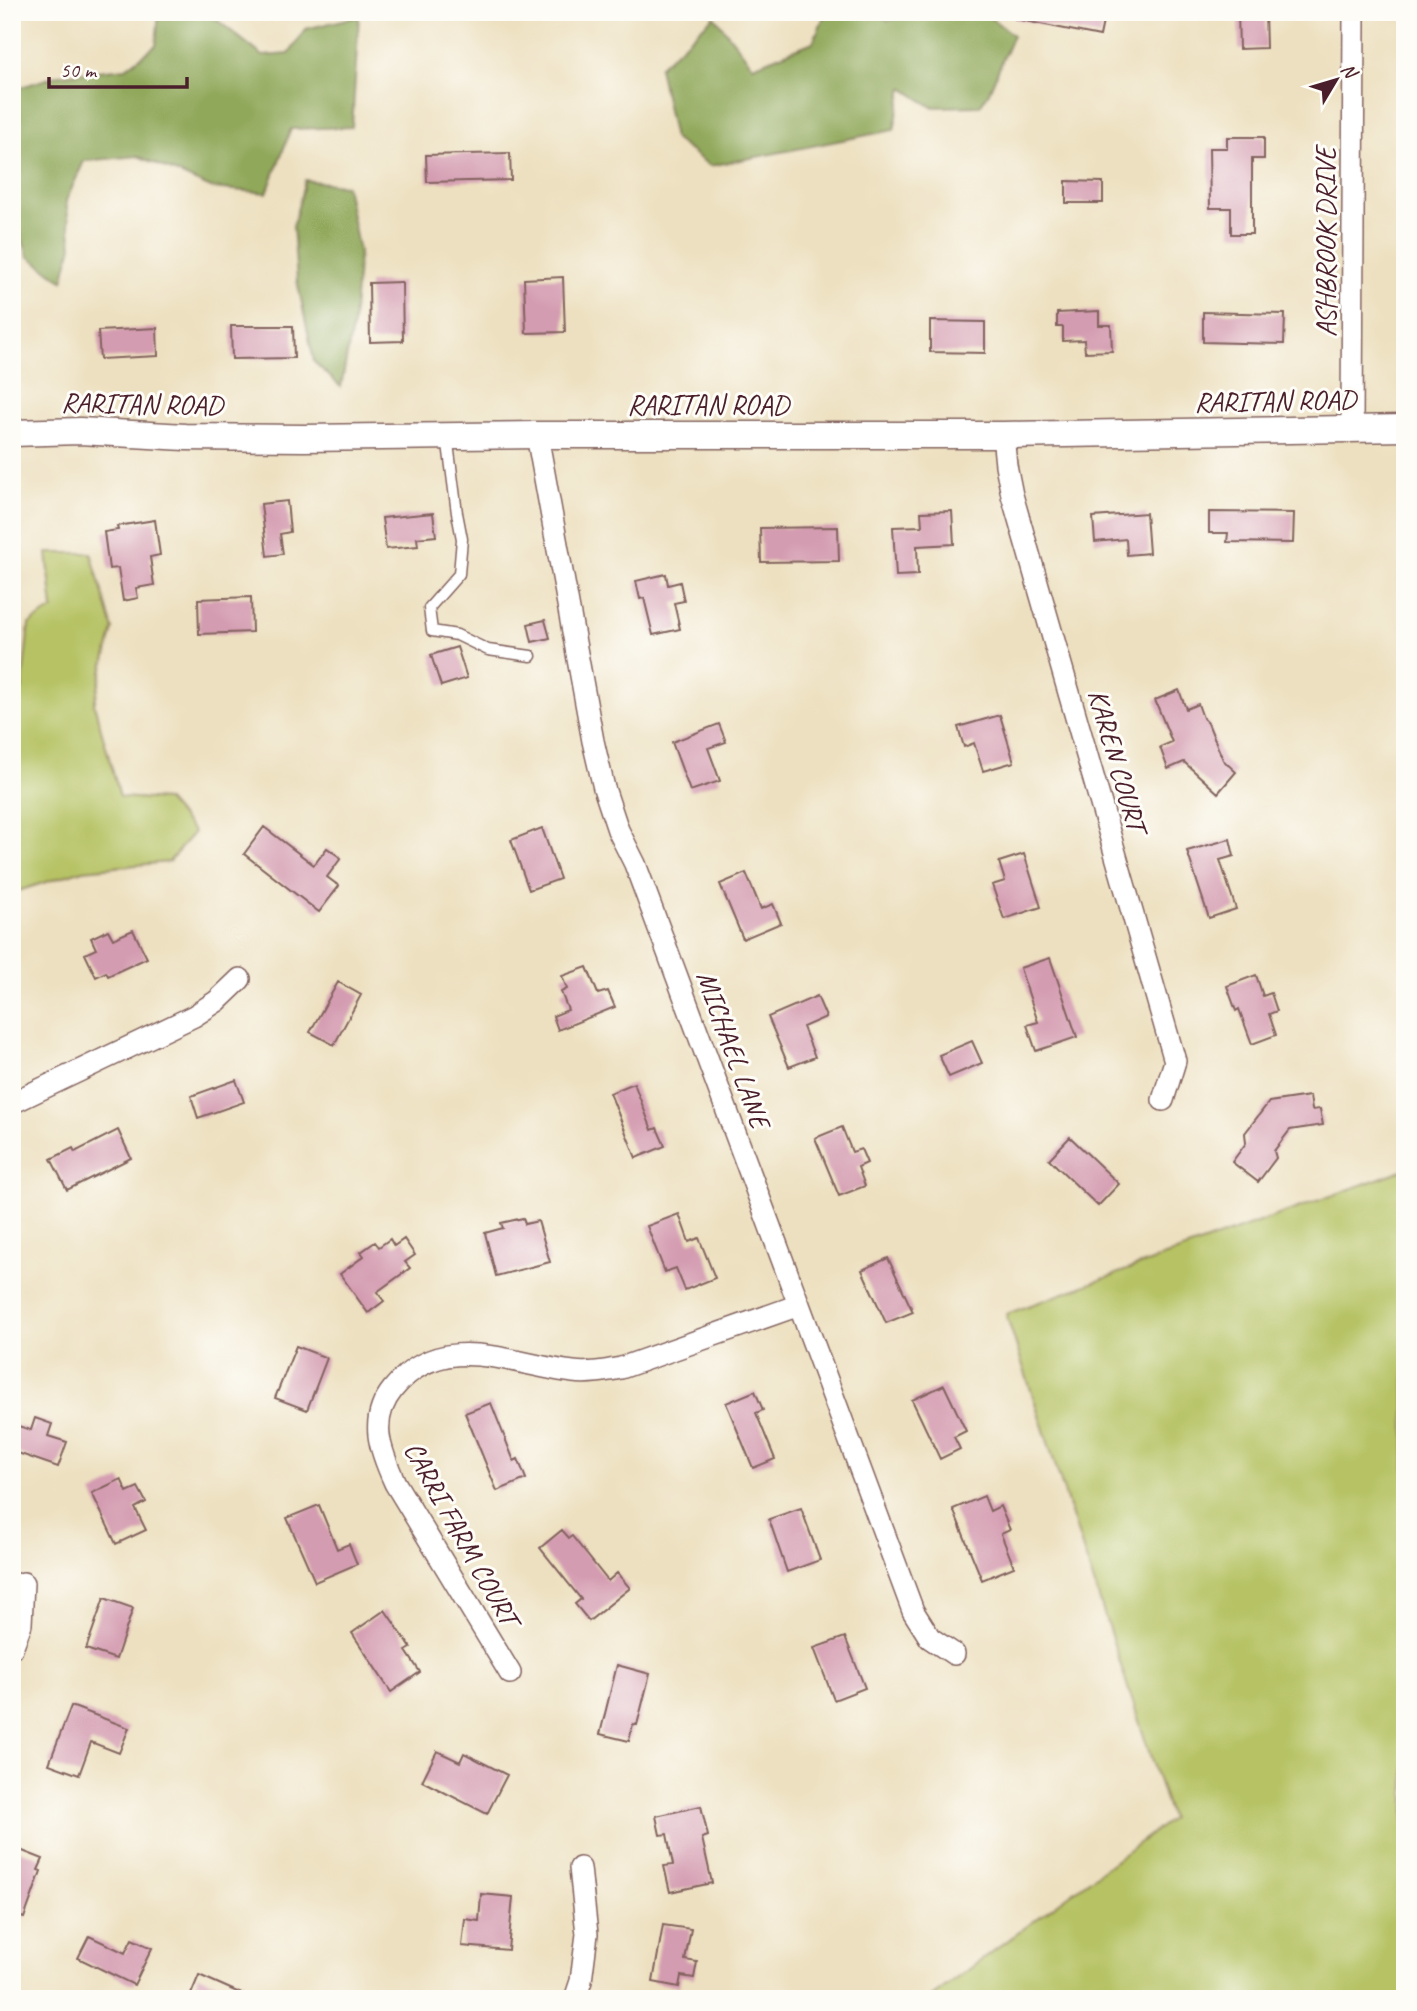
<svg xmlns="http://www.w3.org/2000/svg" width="1417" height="2011" font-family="Caveat,sans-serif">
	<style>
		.green { fill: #b6c264; stroke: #807048; stroke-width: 2 }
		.forest { fill: #90a85a; stroke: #6d6442; stroke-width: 2 }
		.building { fill: #d49cb1 }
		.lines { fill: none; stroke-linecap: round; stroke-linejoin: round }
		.service-casing { stroke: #83635f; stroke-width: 13 }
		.minor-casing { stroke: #83635f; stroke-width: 24 }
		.tertiary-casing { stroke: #83635f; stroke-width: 29 }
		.service { stroke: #fff; stroke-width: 10 }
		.minor { stroke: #fff; stroke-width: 21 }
		.tertiary { stroke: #fff; stroke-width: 26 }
		.labels { text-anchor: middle; stroke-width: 6; stroke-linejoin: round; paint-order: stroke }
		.street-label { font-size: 28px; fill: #4a1f2b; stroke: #fdfcf7 }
	</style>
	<rect width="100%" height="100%" fill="#fdfcf7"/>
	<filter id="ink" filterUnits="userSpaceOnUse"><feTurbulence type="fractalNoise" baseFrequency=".0143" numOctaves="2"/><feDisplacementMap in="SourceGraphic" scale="14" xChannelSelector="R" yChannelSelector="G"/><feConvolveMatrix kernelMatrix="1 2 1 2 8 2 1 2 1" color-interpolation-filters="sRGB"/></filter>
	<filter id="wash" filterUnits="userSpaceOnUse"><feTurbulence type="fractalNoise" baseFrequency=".00686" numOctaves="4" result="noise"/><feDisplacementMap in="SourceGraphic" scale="28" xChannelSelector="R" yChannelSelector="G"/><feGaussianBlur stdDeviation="1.57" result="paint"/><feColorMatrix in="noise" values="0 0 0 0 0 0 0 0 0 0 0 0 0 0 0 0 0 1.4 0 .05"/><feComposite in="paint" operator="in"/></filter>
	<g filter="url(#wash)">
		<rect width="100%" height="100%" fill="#ede0c0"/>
		<!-- green -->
		<path class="green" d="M47,553H91L113,629L94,704L120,797L166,800L194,832L169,862L83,870L12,893V693L22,689L29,624L53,609Z
			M1405,1169V1999H929L1171,1819L1006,1314Z"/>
		<!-- forest -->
		<path class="forest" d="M159,12H207L263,56L289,54L306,29L359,16L352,127L291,129L267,193L211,188L138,156L84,161L66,201L72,246L63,281L28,256L12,208V90L59,75L126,68L156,45Z
			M826,12H875L888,21L917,12H983L1013,35L989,92L980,106L932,107L903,88L894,130L710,166L674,139L659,67L714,16L753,66L813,42Z
			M305,180L346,186L359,252L353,323L341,387L314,362L297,280L293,226Z"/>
		<g id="blocks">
			<!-- building -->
			<path class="building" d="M1016,12H1105L1100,36L1015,19Z
				M1238,12H1265L1266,48L1239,49Z
				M1227,137H1264V159H1252V234H1231V208H1210L1209,148H1227Z
				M510,153L511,180L427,182L426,155Z
				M1066,181L1103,182V203H1066Z
				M563,277L565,332L526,333L524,279Z
				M402,282L403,341L370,342L369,283Z
				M1099,311V325H1111L1112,351L1085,352L1084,340L1063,341V327H1057V313Z
				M1203,312L1285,314L1284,344L1203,342Z
				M930,321L985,322V353L930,352Z
				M231,326H293L294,358L232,359Z
				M157,328L158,356L100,359L98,331Z
				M287,501L290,532L280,534L283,554L267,556L261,504Z
				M952,511L954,544L917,546L918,575L896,576L893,527L922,526L921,512Z
				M1209,512L1294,513L1293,543L1227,542L1228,533H1209Z
				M433,513L436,536L417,538L418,546L386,549L382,518Z
				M1146,513L1149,553L1127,555L1126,539L1095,542L1093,517Z
				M155,520L160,555L150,557L154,585L136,588L138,598L123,601L118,568L109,569L104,532L118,530L117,526Z
				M838,527L839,561L761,562L760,528Z
				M666,574L668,585L680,582L684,601L674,603L680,629L653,635L644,598L640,599L636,581Z
				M251,597L252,632L199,634L198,599Z
				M545,620L550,638L532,642L528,624Z
				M457,647L467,678L441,686L431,655Z
				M1179,690L1186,709L1198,704L1203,718L1208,723L1223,760L1236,772L1218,793L1184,762L1168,769L1160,747L1172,742L1155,700Z
				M1000,715L1014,762L983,771L974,743L964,747L958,727Z
				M719,724L726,742L708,748L720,781L690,791L672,742Z
				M264,827L314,865L327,848L341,858L327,877L339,886L319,912L244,854Z
				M542,828L560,879L529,890L511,840Z
				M1230,839L1234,856L1220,860L1236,909L1209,918L1187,851Z
				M1024,854L1041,907L1004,919L992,885L1005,881L999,862Z
				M746,873L761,909L773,904L781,923L743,939L720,884Z
				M108,930L113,939L133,930L147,958L108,976L106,972L96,977L85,954L96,949L91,938Z
				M1050,958L1077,1037L1036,1051L1027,1025L1038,1022L1020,968Z
				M587,967L598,994L608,991L615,1007L558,1030L553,1016L568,1010L561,992L567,989L562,976Z
				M1256,975L1263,996L1271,993L1277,1011L1269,1014L1276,1035L1252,1044L1239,1009L1236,1011L1227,986Z
				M338,982L361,995L334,1045L310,1032Z
				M817,996L826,1017L803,1027L815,1057L789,1067L768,1017Z
				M972,1041L982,1063L949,1077L939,1055Z
				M236,1080L244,1102L198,1118L191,1096Z
				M634,1083L652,1130L657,1128L665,1146L636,1158L610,1093Z
				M1310,1096L1312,1110L1320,1109L1323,1125L1290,1130L1274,1151L1276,1158L1258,1182L1232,1162L1246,1143L1245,1133L1269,1102Z
				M842,1127L852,1152L861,1149L867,1163L858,1167L865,1186L839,1196L815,1138Z
				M118,1130L131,1158L67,1190L51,1159L73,1148L75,1152Z
				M1070,1137L1119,1184L1098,1206L1049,1159Z
				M679,1214L689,1242L699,1238L715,1278L685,1290L676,1268L665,1272L647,1226Z
				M523,1218L525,1224L538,1221L550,1262L496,1276L485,1233L503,1228L501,1223Z
				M390,1239L394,1246L404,1239L415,1255L405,1262L410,1268L377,1292L384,1301L368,1313L340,1274L364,1256L361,1252L375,1242L379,1247Z
				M888,1258L913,1312L886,1323L862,1270Z
				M296,1346L327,1358L307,1410L275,1398Z
				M944,1385L966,1431L954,1437L960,1449L940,1459L912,1400Z
				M755,1391L763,1410L756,1413L775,1459L753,1468L726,1403Z
				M491,1403L514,1461L518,1459L526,1479L497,1491L465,1413Z
				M35,1418L52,1424L48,1436L67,1442L58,1467L12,1451V1424L31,1430Z
				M121,1479L127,1492L138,1487L146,1502L135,1508L146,1530L116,1544L92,1493Z
				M984,1496L990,1511L1000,1506L1010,1530L1001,1534L1014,1567L982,1580L953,1509Z
				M319,1505L337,1549L349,1544L357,1564L315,1582L287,1518Z
				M801,1508L820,1560L787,1572L769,1519Z
				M562,1530L569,1538L572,1536L608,1581L617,1573L630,1588L589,1621L575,1604L581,1599L540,1548Z
				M104,1598L133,1608L116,1659L86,1649Z
				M385,1610L411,1648L406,1651L420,1672L391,1692L352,1633Z
				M845,1637L865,1688L834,1700L814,1648Z
				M617,1665L650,1674L637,1725L633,1724L629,1741L600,1734Z
				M71,1706L129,1728L119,1753L91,1742L79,1775L49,1764Z
				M437,1751L460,1762L464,1753L507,1775L487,1814L422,1781Z
				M701,1806L708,1836L702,1838L712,1883L670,1892L664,1866L673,1865L667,1834L660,1835L656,1816Z
				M20,1850L43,1859L38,1870L41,1871L24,1918L12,1914V1871Z
				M481,1894L513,1897L508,1950L462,1946L465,1919L479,1921Z
				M663,1925L691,1929L685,1960L697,1962L694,1978L681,1976L679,1987L653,1982Z
				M89,1936L125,1953L132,1939L152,1948L134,1985L78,1958Z
				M199,1975L253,1999H189Z"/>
		</g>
	</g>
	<g filter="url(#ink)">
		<use href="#blocks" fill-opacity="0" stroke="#83635f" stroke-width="2"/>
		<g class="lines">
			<defs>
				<path id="service" d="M447,436L457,513L462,539L459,574L429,608L432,631L457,635L488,650L531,656"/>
				<path id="minor" d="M1352,430L1354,12
					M537,435L593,741L604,788L618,830L635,864L913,1611L930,1638L954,1654
					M1003,435L1006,465L1012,495L1175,1061L1163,1100
					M12,1103L194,1016L217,1001L240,979
					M12,1648L21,1624L23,1583
					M510,1673L395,1483C380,1450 368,1420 393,1389C442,1328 511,1365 573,1372C589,1374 605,1371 621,1368L799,1305
					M575,1999L581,1981L587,1934L580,1868"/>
				<path id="tertiary" d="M12,433L80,431L185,437L304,438L537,435H1003L1405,428"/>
			</defs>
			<!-- service casing -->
			<use href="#service" class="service-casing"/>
			<!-- minor casing -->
			<use href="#minor" class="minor-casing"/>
			<!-- tertiary casing -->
			<use href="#tertiary" class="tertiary-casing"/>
			<!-- service -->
			<use href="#service" class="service"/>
			<!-- minor -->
			<use href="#minor" class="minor"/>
			<!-- tertiary -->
			<use href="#tertiary" class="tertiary"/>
		</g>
	</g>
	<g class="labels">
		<!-- street labels -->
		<g class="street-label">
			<text transform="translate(1325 242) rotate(-90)" y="10">ASHBROOK DRIVE</text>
			<text transform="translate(1275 400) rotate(-1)" y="10">RARITAN ROAD</text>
			<text transform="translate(142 403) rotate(1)" y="10">RARITAN ROAD</text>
			<text x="708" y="414">RARITAN ROAD</text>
			<text transform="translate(1118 760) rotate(74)" y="10">KAREN COURT</text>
			<text transform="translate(734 1049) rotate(70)" y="10">MICHAEL LANE</text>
			<text transform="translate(462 1533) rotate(61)" y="10">CARRI FARM COURT</text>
		</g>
	</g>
	<!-- margin -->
	<rect width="1417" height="2011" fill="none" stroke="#fdfcf7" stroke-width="42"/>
	<!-- north arrow -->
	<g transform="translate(1336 80) rotate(52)" stroke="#fdfcf7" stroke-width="5" paint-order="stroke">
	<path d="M0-5L12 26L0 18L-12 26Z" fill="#4a1f2b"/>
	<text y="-10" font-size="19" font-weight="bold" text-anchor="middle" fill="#4a1f2b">N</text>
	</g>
	<!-- scale -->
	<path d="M49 77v10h138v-10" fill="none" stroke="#4a1f2b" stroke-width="3.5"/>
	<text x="60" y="77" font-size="21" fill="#4a1f2b" stroke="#fdfcf7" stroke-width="5" paint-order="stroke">50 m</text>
</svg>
